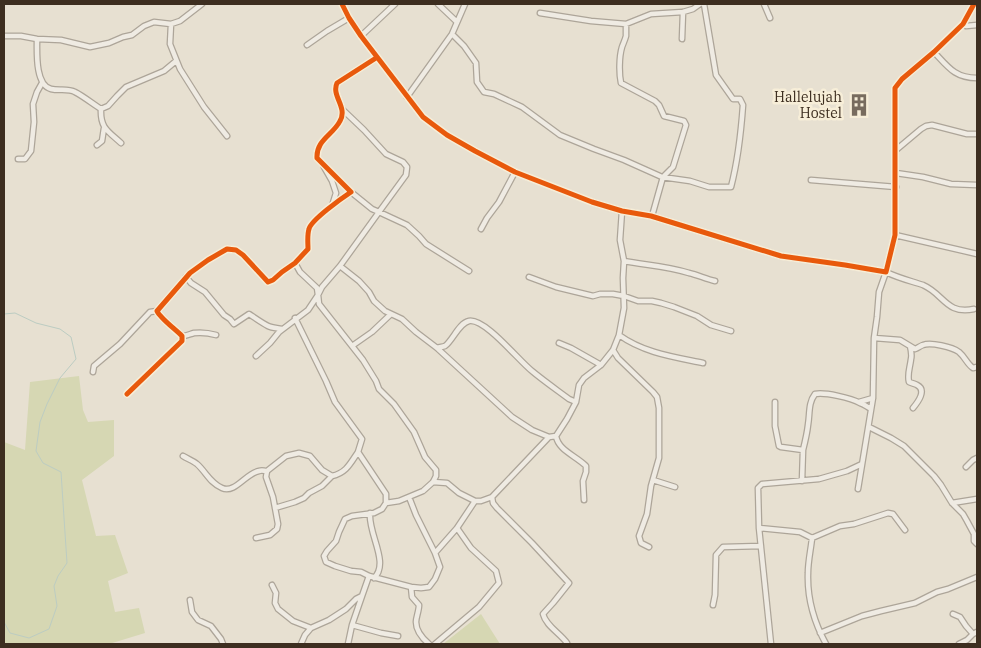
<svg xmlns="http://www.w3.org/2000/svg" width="981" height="648" font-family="'IBM Plex Serif',serif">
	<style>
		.green { fill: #d6d7b3 }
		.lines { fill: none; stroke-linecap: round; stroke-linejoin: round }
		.stream { stroke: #bcccc2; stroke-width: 1 }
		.minor-casing { stroke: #ada599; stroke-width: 7 }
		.minor { stroke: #efebe3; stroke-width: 4.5 }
		.cycleway-casing { stroke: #f7eed8; stroke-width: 8 }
		.cycleway { stroke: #e8590c; stroke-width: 5 }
		.labels { text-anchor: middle; stroke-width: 5; stroke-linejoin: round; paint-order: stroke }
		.poi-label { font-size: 14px; fill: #3d2e20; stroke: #f7eed8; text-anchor: end }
	</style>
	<rect width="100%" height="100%" fill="#e7e0d1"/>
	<!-- green -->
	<path class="green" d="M79,376L83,410L88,422L114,420V456L82,480L96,536L115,535L128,573L108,581L115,612L139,608L145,633L109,644H4V442L25,450L30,382Z
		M481,614L500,644H443Z"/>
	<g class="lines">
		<!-- stream -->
		<path class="stream" d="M4,314L15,313L36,323L60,329L71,337L76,359L60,378L47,404L40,422L36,451L43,463L61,472L67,563L58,576L54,586L57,606L49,629L29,638L10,633L4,622"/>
		<defs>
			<path id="minor" d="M342,4L349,18L361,36L423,117L447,135L475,151L515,172L592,202L622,211L651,216L781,256L845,265L886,272L895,235V88L902,79L934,52L963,24L974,4
				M438,4L457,22
				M764,4L770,18
				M540,13L591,21L626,24L651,14L683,12L693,9L700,4
				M171,24L170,44L180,69L204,107L227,136
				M626,24C626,28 626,32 626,36C625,40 623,44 622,47C619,57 619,74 621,83L655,101L659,105L664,116L684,121L686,125L673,167L663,177L652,216
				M963,24L966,26L977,25
				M452,34L464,46L476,63L477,82L484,92L494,94L522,107L560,135L594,149L624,160L662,177L690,181L709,187H731C738,160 741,133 743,105L740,99H733L716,75L704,4
				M4,36H21L37,39L61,40L90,47L109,43L123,37L132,35L144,26L154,22L171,24L180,21L202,4
				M361,36L395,4
				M37,39C37,52 35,85 51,89C59,91 68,88 75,92C83,96 93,104 101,109
				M682,39L683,12
				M307,45L327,31L349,18
				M934,52C948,67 955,78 977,78
				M407,97L452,34L465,4
				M343,110L364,130L386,154L403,162L407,167L406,175L379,212L372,209L351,192
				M121,143C108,131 100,128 101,109L108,106L117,96L126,87L164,71L176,61
				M97,145L102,141L104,128
				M896,150L921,129L926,126L932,125L967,134H977
				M18,159H25L31,151L34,122L33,104L37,92L42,83
				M324,167L332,181L336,193L332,206
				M896,173L923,177L951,184L977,185
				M811,180L896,187
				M481,229L487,218L499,202L515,172
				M895,235L977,254
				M624,261C645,265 668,266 689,273C698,275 706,279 715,281
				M340,266L359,281L369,292L374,301L385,311L402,319L416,332L437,348L512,417L532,430L549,437
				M186,277L191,283L205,292L224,315L230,319L234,324L249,314C255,318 262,323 268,326C272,328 277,328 282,329
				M529,277L556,287L593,296L600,294H613L624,296L638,301H652L661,303L674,307L697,316L711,325L731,331
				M295,318L326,381L335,402L362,439L358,452L386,494V503L382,509L374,513L352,516L345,519L339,532L336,541L327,551L324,556L326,562L335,566L351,571L361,572L369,576L411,587
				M619,335C644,353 674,357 703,363
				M182,336C187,336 190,334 194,333C202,332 209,333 216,335
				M874,338L900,340L915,349C918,348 920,346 923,345C931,342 952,347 959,352C965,357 967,364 973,368L977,367
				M559,343L571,348L601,365
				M352,346L372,332L391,314
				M910,346C911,350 912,355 911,359C910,368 907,374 909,382C912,383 915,384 917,385C927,390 918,402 913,408
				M437,348C440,347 442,347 445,346C453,340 459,323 469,321C485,318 519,361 532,371C544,381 557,390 569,399L576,402
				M613,350L618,358L653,392L657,397L659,408V458L651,486L647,514L639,536L641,543L649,547
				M256,356L270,343L279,332L308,310L318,295L317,288L300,272L295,263
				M93,372L94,366L120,344L150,312L157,311
				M127,394L182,341V336C175,329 160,318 157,311L190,273L208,260L227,249L236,250L243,255L268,282L273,280L282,272L295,263L308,249C308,243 307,235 309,229C311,220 342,198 351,192L317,158C316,140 333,135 340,121C348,107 331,96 337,83L376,58
				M775,402V426L779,446L781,447L803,450C805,442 807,434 808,425C810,414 808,403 815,394C825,392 851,398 860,403C864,404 867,407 871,409
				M859,402L873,398
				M869,427L891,438L904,446L934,476L941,485L952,503L963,514L967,521L974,534V541L977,544
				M556,436C558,450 576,456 586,466V472L583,481L584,500
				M183,456C188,459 193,461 197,464C206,472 210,483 222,488C235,494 246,473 259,471C262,470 264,471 267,471
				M966,467L973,460L977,458
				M653,480L675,487
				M802,481L803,450
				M433,482L447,483L459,493L475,501
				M858,489L873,398L874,338L877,317L879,292L886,272C898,278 911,281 923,285C944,294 946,315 974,309
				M409,497L416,515L435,553
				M492,497L493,503L497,508L532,543L569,583L553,603L543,614C546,626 560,633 567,643L566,644
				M386,503L399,501L423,491L433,482L436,476V470L425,457L414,432L394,404L379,389L376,381L363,360L319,304L318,295L322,287L340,266L379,212L407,225L419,236L426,244L469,271
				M952,503L977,499
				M275,508L295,502L304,498L309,493L322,486L332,476
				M370,513C368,534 390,563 374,578
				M759,528L800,532L812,538
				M256,538L270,535L277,529L278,524L273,497L266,477L267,471L286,456L299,453L310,456L322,470L332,476C346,473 350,464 358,452
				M272,585L276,593L275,603L278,609L293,621L311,628
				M190,600L192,612L198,620L211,626L221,639L223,644
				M713,605L715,595L716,555L723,547L761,546
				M953,614L960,617L966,626L973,634L977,632
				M352,625L381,633L398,636
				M820,633L862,616L881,611L915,603L937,592L948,589L977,577
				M301,644L305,635L311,628L329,620L346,609L356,599L362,596L369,576
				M348,644L352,625L362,596
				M429,644C422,638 416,631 416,622C416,617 419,611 419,605L412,597L411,587L421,588L429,587L435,579L440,567L435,553L457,528
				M435,644L479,607L499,583L496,571L471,548L457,528L475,501H481L492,497L549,437L556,436L567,419L576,402L579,385L584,378L601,365L613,350L619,335L624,308L623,278L624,261L620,240L622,211
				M771,644L759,528L758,488L762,484L819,479L847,471L862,464
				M826,644C814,622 807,599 808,573C808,561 811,549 812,538L840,526L854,524L888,513L893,514L905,530
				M959,644L967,640L973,634"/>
		</defs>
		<!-- minor casing -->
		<use href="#minor" class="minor-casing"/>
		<!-- minor -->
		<use href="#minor" class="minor"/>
		<defs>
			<path id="cycleway" d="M342,4L349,18L361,36L423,117L447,135L475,151L515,172L592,202L622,211L651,216L781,256L845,265L886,272L895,235V88L902,79L934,52L963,24L974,4
				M127,394L182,341V336C175,329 160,318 157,311L190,273L208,260L227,249L236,250L243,255L268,282L273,280L282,272L295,263L308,249C308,243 307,235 309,229C311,220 342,198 351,192L317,158C316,140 333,135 340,121C348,107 331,96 337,83L376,58"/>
		</defs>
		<!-- cycleway casing -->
		<use href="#cycleway" class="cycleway-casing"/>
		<!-- cycleway -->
		<use href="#cycleway" class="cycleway"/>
	</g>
	<!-- icons -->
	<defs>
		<symbol id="building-bare" viewBox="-9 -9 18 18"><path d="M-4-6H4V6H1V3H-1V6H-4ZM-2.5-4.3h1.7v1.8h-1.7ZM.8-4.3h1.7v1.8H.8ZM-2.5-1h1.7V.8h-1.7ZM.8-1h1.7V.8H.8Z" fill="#786c5e" stroke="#f7eed8" stroke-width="2.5" paint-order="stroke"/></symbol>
	</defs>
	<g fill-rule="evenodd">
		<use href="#building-bare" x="843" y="89" width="32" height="32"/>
	</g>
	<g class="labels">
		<!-- poi labels -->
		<g class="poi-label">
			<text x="842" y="102">Hallelujah<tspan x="842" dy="16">Hostel</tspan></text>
		</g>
	</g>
	<!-- border -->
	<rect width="981" height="648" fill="none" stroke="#3d2e20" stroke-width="10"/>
</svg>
